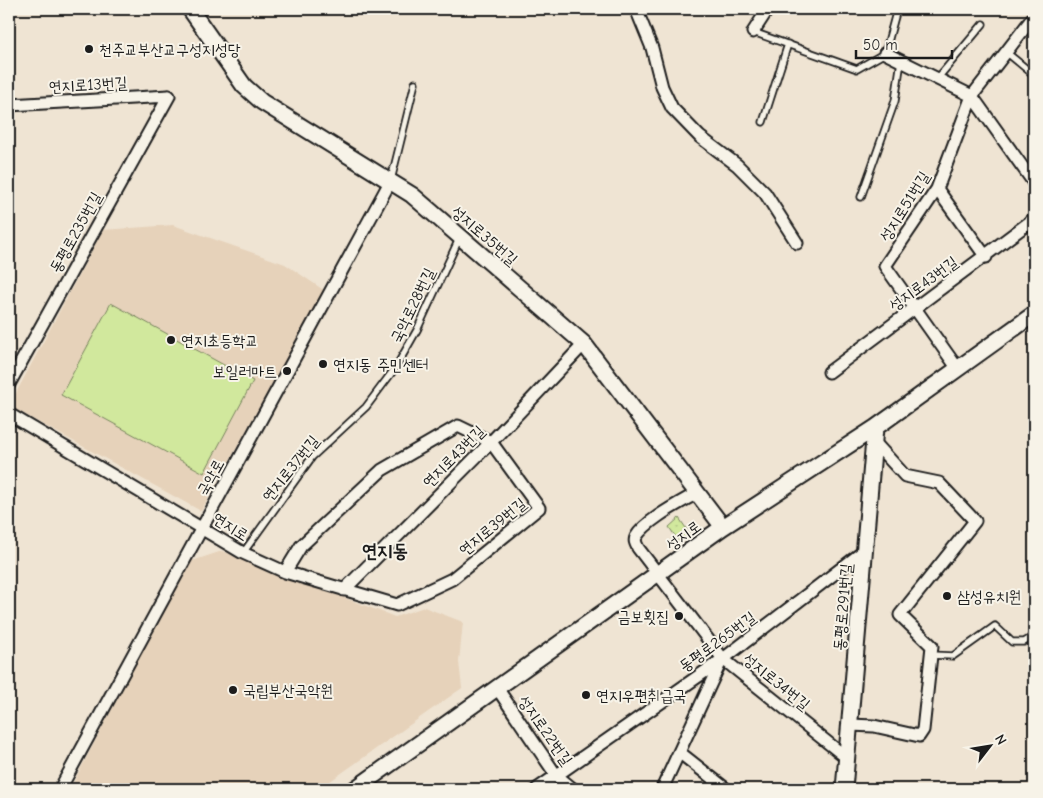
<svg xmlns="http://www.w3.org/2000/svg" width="1043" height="798" font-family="'Comic Neue','Poor Story',sans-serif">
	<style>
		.built { fill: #e6d2ba }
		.grass { fill: #d1e89d; stroke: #76825c }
		.park { fill: url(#park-dots); stroke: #76825c }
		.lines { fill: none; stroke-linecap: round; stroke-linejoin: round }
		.lane-casing { stroke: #1c1c1c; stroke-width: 9 }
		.street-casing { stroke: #1c1c1c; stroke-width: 15 }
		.secondary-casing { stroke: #1c1c1c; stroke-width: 19 }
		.lane { stroke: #f7f3e8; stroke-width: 5.5 }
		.street { stroke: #f7f3e8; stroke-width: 11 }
		.secondary { stroke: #f7f3e8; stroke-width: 15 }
		.poi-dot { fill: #1c1c1c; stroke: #f7f3e8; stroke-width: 2 }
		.labels { text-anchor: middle; stroke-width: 4; stroke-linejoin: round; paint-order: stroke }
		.poi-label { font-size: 16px; fill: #1c1c1c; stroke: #f7f3e8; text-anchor: start }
		.street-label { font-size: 16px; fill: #1c1c1c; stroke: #f7f3e8 }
		.quarter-label { font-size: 19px; font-weight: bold; fill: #1c1c1c; stroke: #f7f3e8 }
	</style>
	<defs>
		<pattern id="park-dots" width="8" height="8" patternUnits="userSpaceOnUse" patternTransform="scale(1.25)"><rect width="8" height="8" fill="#d1e89d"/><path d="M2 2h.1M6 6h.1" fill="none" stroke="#b3c687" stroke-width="1.8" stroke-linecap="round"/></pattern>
	</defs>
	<rect width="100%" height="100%" fill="#efe4d3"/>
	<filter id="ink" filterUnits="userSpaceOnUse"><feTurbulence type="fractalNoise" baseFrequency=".02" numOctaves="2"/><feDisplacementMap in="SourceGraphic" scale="10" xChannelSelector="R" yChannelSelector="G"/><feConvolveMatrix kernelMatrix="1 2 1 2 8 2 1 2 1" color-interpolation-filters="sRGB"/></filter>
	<g filter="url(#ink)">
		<!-- built -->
		<path class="built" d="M173,225L285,264L325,291L201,511L9,406L103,230Z
			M222,551L395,617L424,607L463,622L459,662L462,688L319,789H70L189,562Z"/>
		<!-- grass -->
		<path class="grass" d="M111,303L253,381L204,473L61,395Z"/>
		<!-- park -->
		<path class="park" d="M679,518L690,534L679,542L669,527Z"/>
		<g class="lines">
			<defs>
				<path id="lane" d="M753,32L857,69L885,53L897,9
					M1006,52L1034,75
					M937,79L983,24
					M763,122L788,44
					M391,180L415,83
					M861,197L895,101L901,61
					M243,553L312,457L366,407L396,367L417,330L459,239
					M931,655L953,656L995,626L1012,642H1024L1034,636"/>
				<path id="street" d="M636,9L652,48L662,87L672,108L700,137L737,165L765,193L797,243
					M753,32L768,9
					M885,53L972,96L1034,183
					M9,105L169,96
					M937,189L986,257
					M958,369L885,266L937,189L972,96L1034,16
					M829,372L1034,219
					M9,384L169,96
					M9,414L243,553L285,572L397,605L452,579L539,508L491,442L458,426L382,470L301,546L285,572
					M697,493C680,503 646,520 636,537C634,541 636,544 638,548L723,659L847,758
					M344,590L491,442L584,344
					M497,688L556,775L573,789
					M850,725L874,726L919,736L923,730L932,646L900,615L975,521L939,483L905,476L874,442
					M679,752L726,789
					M60,789L390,182
					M537,789L723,659L864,551
					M662,789L722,659"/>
				<path id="secondary" d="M190,9L244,86L262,102L412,195L584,344L723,527
					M355,789L723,527L875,428L1034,314
					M844,789L875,428"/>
			</defs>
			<!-- lane casing -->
			<use href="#lane" class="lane-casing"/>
			<!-- street casing -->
			<use href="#street" class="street-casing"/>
			<!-- secondary casing -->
			<use href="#secondary" class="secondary-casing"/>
			<!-- lane -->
			<use href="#lane" class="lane"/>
			<!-- street -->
			<use href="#street" class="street"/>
			<!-- secondary -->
			<use href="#secondary" class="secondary"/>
		</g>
	</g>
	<!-- markers -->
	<g class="poi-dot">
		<circle cx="89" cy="49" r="5"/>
		<circle cx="171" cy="340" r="5"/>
		<circle cx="323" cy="364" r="5"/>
		<circle cx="287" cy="371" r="5"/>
		<circle cx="947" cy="596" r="5"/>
		<circle cx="679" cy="616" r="5"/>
		<circle cx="233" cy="690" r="5"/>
		<circle cx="586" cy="695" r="5"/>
	</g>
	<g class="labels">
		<!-- poi labels -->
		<g class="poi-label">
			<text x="99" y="55">천주교부산교구성지성당</text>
			<text x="181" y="346">연지초등학교</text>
			<text x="333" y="370">연지동 주민센터</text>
			<text x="277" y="377" text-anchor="end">보일러마트</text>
			<text x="957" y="602">삼성유치원</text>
			<text x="669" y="622" text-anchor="end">금보횟집</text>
			<text x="243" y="696">국립부산국악원</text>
			<text x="596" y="701">연지우편취급국</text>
		</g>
		<!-- street labels -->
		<g class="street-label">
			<text transform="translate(88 84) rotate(-3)" y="6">연지로13번길</text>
			<text transform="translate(904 206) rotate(-58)" y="6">성지로51번길</text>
			<text transform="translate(75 232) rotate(-61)" y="6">동평로235번길</text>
			<text transform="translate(485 235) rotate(41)" y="6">성지로35번길</text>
			<text transform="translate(923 283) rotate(-36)" y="6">성지로43번길</text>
			<text transform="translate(412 305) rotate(-64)" y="6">국악로28번길</text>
			<text transform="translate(453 456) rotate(-45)" y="6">연지로43번길</text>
			<text transform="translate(290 468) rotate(-51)" y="6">연지로37번길</text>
			<text transform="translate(210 477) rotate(-61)" y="6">국악로</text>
			<text transform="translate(231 526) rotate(32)" y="6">연지로</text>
			<text transform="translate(492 526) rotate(-39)" y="6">연지로39번길</text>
			<text transform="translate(683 535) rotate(-36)" y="6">성지로</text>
			<text transform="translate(842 607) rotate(-85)" y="6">동평로291번길</text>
			<text transform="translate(717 641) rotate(-36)" y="6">동평로265번길</text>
			<text transform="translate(777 681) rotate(39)" y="6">성지로34번길</text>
			<text transform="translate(546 730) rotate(55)" y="6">성지로22번길</text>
		</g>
		<!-- quarter labels -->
		<g class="quarter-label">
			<text x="385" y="557">연지동</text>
		</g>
	</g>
	<!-- margin -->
	<rect width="1043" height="798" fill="none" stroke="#f7f3e8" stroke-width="30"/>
	<rect x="15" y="15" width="1013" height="768" fill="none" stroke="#1c1c1c" stroke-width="2" filter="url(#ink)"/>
	<!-- north arrow -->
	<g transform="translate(990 746) rotate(59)" stroke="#f7f3e8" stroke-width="4" paint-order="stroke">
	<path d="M0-4L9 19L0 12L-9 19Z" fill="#1c1c1c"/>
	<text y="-8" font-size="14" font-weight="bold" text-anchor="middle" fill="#1c1c1c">N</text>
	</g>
	<!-- scale -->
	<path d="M856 50v8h96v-8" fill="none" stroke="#1c1c1c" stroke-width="2.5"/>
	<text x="863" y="50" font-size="15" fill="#1c1c1c" stroke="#f7f3e8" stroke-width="4" paint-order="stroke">50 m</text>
</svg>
